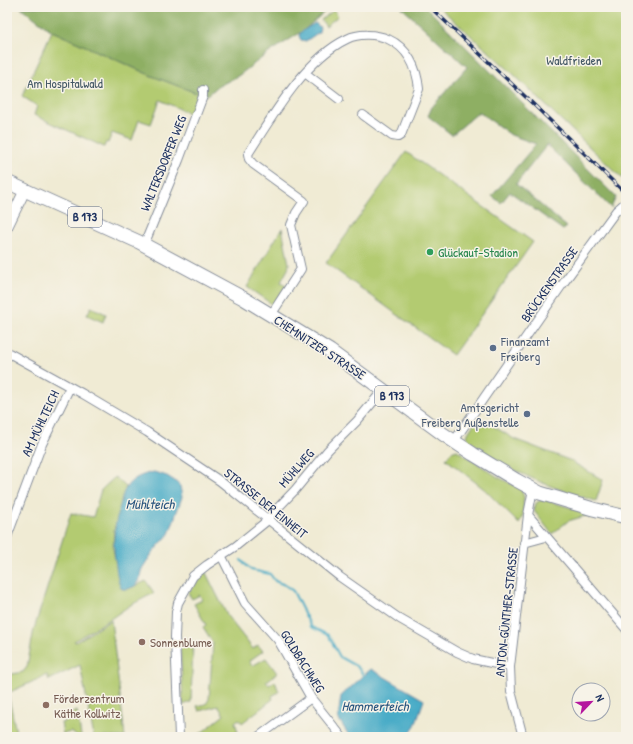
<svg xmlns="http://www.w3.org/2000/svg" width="633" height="744" font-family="'Patrick Hand',sans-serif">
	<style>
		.green { fill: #b3cb71; stroke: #677d68 }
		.forest { fill: #8eaf63; stroke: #546f60 }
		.water { fill: #48acc7; stroke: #326e92 }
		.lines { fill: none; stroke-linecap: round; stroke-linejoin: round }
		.stream { stroke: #48acc7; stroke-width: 2 }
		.minor-casing { stroke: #868d99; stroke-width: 10 }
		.tertiary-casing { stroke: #868d99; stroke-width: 12 }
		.primary-casing { stroke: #868d99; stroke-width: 15 }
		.minor { stroke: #fff; stroke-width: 8 }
		.tertiary { stroke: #fff; stroke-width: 10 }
		.primary { stroke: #fff; stroke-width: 13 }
		.rail-casing { stroke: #1b2f5e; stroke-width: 3.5 }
		.rail { stroke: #f7f3e8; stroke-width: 2; stroke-dasharray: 6; stroke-linecap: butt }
		.leisure-dot { fill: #2e9e5b; stroke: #f7f3e8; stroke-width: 1.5 }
		.service-dot { fill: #5c6f8a; stroke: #f7f3e8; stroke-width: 1.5 }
		.education-dot { fill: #8d6e63; stroke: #f7f3e8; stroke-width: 1.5 }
		.labels { text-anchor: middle; stroke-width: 3; stroke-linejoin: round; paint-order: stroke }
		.shield { fill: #f7f3e8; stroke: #5d6a87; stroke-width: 1 }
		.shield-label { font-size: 12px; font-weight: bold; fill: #1b2f5e }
		.park-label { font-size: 13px; fill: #415663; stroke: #f7f3e8 }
		.street-label { font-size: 13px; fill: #1b2f5e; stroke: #f7f3e8 }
		.leisure-label { font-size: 13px; fill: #27864d; stroke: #f7f3e8; text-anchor: start }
		.service-label { font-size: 13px; fill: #4e5e75; stroke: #f7f3e8; text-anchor: start }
		.education-label { font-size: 13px; fill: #785e54; stroke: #f7f3e8; text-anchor: start }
		.water-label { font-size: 14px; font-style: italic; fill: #28547e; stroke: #f7f3e8 }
	</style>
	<rect width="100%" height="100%" fill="#f7f3e8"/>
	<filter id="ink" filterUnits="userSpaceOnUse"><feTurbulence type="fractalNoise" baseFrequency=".025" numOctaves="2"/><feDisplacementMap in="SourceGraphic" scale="8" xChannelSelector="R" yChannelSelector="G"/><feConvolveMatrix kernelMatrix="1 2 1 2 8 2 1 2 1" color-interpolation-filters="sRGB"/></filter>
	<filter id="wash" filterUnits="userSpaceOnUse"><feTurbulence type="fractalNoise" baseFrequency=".012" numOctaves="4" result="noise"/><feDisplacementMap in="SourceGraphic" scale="16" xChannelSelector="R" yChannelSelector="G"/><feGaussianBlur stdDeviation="0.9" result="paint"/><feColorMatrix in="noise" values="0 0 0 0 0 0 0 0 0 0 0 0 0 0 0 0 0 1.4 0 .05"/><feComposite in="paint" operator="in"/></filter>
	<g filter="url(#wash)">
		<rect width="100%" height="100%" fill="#f0ebd4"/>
		<!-- green -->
		<path class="green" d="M439,7H626V182L509,70Z
			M334,10L338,16L326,26L321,20Z
			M52,31L152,76L199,94L191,114L160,100L151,124L139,120L132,140L112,133L108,143L106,142L104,147L34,115L37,106L22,96Z
			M406,152L533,242L453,355L326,263Z
			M282,228L289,264L288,269L281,282L286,286L273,305L247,287Z
			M91,307L106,314L103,322L87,315Z
			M475,422H487L514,439L569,460L603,480L596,501C557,490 520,476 486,453C479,448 472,444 467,437L468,433Z
			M457,450L498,477L521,489L524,497L523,515L519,524L484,489L446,459L451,452Z
			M115,477L126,487L114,530L113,549L122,589H128L146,581L154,593L129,606L112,618L74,641L76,642L111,620L125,737H94L80,665L49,680L47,675L8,693L17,737H7V675L23,672L27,667L34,629L71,513L93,517L101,490Z
			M541,500H545L592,514L568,521L552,534L534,511L536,503Z
			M205,571L228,617L253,649L258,645L263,651L249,661L252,666L266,658L277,673L266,682L269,685L275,681L279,692L272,696L273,699L242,723L239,719L235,722L238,732L231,737H228L226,735L224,737H196L224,715L218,706L199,711L197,706L206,704L209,699L213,643L203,627L206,625L194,604L202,600L200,595L192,599L188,593Z
			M180,641L193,642L191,702L183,705Z
			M77,711L81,736L78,737L71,732L63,734L61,723L69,720L70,714Z"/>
		<!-- forest -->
		<path class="forest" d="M20,7H330L303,31L267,54L238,76L217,87L208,95L199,94L152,76L52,31Z
			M401,7H426L616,197L611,208L547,145L516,184L567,227L563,230L510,192L501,203L492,196L536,144L511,135L479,112L452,135L428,116L432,107L467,67Z"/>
		<!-- water -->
		<path class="water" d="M315,23L320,27L319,32L306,41L301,40L299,36L301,32Z
			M154,472L167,476L175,481L180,486L182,497L169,534L154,551L143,567L141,571L140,578L135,586L128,589H122C118,582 117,575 116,566C112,541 114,527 121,502C122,498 123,492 126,488C131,478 144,474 154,472Z
			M371,669L424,700L414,728L406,737H350L338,718L341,696Z"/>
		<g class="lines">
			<!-- stream -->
			<path class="stream" d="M241,560L251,570L270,574L275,581L285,585L293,591L311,627L328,635L340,657L356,666L361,671L363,676"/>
		</g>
	</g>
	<g filter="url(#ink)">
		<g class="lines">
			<defs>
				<path id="minor" d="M305,73L339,99
					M144,245L179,160L203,96V90
					M271,315L301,269L291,225L296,213L304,201L253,164L249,159L248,154C272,117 305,59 347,39C359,33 376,34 388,39C408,48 417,68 419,89L401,135L398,137L392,136L363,115
					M7,352L83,394L147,432L220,481L340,577L400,619L457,652L473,659L510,667
					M454,441L562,285L616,211L626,202
					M528,515L626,629
					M7,537L42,444L70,387
					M524,543L546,537
					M221,555L245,603L278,640L311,698L342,737
					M179,737L175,637L176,612L178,603L193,576L207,565L236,546L268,520L271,515L295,490L328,450L357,421L383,390
					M258,737L311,698
					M523,737L511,691L510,667L528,515L533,489"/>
				<path id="tertiary" d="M7,227L25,190"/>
				<path id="primary" d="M7,182L139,242L243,298L330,351L443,434L473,454L516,480L540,493L593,509L626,517"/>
			</defs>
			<!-- minor casing -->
			<use href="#minor" class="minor-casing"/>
			<!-- tertiary casing -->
			<use href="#tertiary" class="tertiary-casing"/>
			<!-- primary casing -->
			<use href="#primary" class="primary-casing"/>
			<!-- minor -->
			<use href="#minor" class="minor"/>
			<!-- tertiary -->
			<use href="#tertiary" class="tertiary"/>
			<!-- primary -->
			<use href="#primary" class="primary"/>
			<defs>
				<path id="rail" d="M430,7L531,102L626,194"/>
			</defs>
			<!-- rail casing -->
			<use href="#rail" class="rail-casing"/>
			<!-- rail -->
			<use href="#rail" class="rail"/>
		</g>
	</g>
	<!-- markers -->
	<circle class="leisure-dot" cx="430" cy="252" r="4"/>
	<g class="service-dot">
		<circle cx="493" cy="348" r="4"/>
		<circle cx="527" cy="414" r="4"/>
	</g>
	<g class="education-dot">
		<circle cx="142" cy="642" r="4"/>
		<circle cx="46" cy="705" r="4"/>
	</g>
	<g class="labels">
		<!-- shield labels -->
		<g class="shield">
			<rect x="68" y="207" width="34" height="20" rx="3"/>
			<rect x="375" y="386" width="34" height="20" rx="3"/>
		</g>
		<g class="shield-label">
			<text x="85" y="221">B 173</text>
			<text x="392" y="400">B 173</text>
		</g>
		<!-- park labels -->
		<g class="park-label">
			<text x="574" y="65">Waldfrieden</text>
			<text x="65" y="88">Am Hospitalwald</text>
		</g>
		<!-- street labels -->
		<g class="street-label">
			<text transform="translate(163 163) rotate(-68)" y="5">WALTERSDORFER WEG</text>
			<text transform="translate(549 284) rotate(-55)" y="5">BRÜCKENSTRASSE</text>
			<text transform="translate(320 347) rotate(33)" y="5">CHEMNITZER STRASSE</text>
			<text transform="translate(40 423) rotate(-65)" y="5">AM MÜHLTEICH</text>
			<text transform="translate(296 468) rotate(-49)" y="5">MÜHLWEG</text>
			<text transform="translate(266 503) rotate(39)" y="5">STRASSE DER EINHEIT</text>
			<text transform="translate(506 612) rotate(-84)" y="5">ANTON-GÜNTHER-STRASSE</text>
			<text transform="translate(303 661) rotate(58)" y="5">GOLDBACHWEG</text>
		</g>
		<!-- leisure labels -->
		<g class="leisure-label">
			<text x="438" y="257">Glückauf-Stadion</text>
		</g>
		<!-- service labels -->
		<g class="service-label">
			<text x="501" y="346">Finanzamt<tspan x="501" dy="15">Freiberg</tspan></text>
			<text x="519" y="412" text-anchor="end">Amtsgericht<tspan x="519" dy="15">Freiberg Außenstelle</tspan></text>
		</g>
		<!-- education labels -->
		<g class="education-label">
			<text x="150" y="647">Sonnenblume</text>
			<text x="54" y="703">Förderzentrum<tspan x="54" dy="15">Käthe Kollwitz</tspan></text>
		</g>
		<!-- water labels -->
		<g class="water-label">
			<text x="150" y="509">Mühlteich</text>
			<text x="375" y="711">Hammerteich</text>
		</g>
	</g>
	<!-- margin -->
	<rect width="633" height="744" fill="none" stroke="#f7f3e8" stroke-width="24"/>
	<!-- north arrow -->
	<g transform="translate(591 702) rotate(65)"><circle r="19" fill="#f7f3e8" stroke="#9fa5b1"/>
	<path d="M0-3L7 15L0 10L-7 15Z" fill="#b5179e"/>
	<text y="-6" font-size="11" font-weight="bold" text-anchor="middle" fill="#1b2f5e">N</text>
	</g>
</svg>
